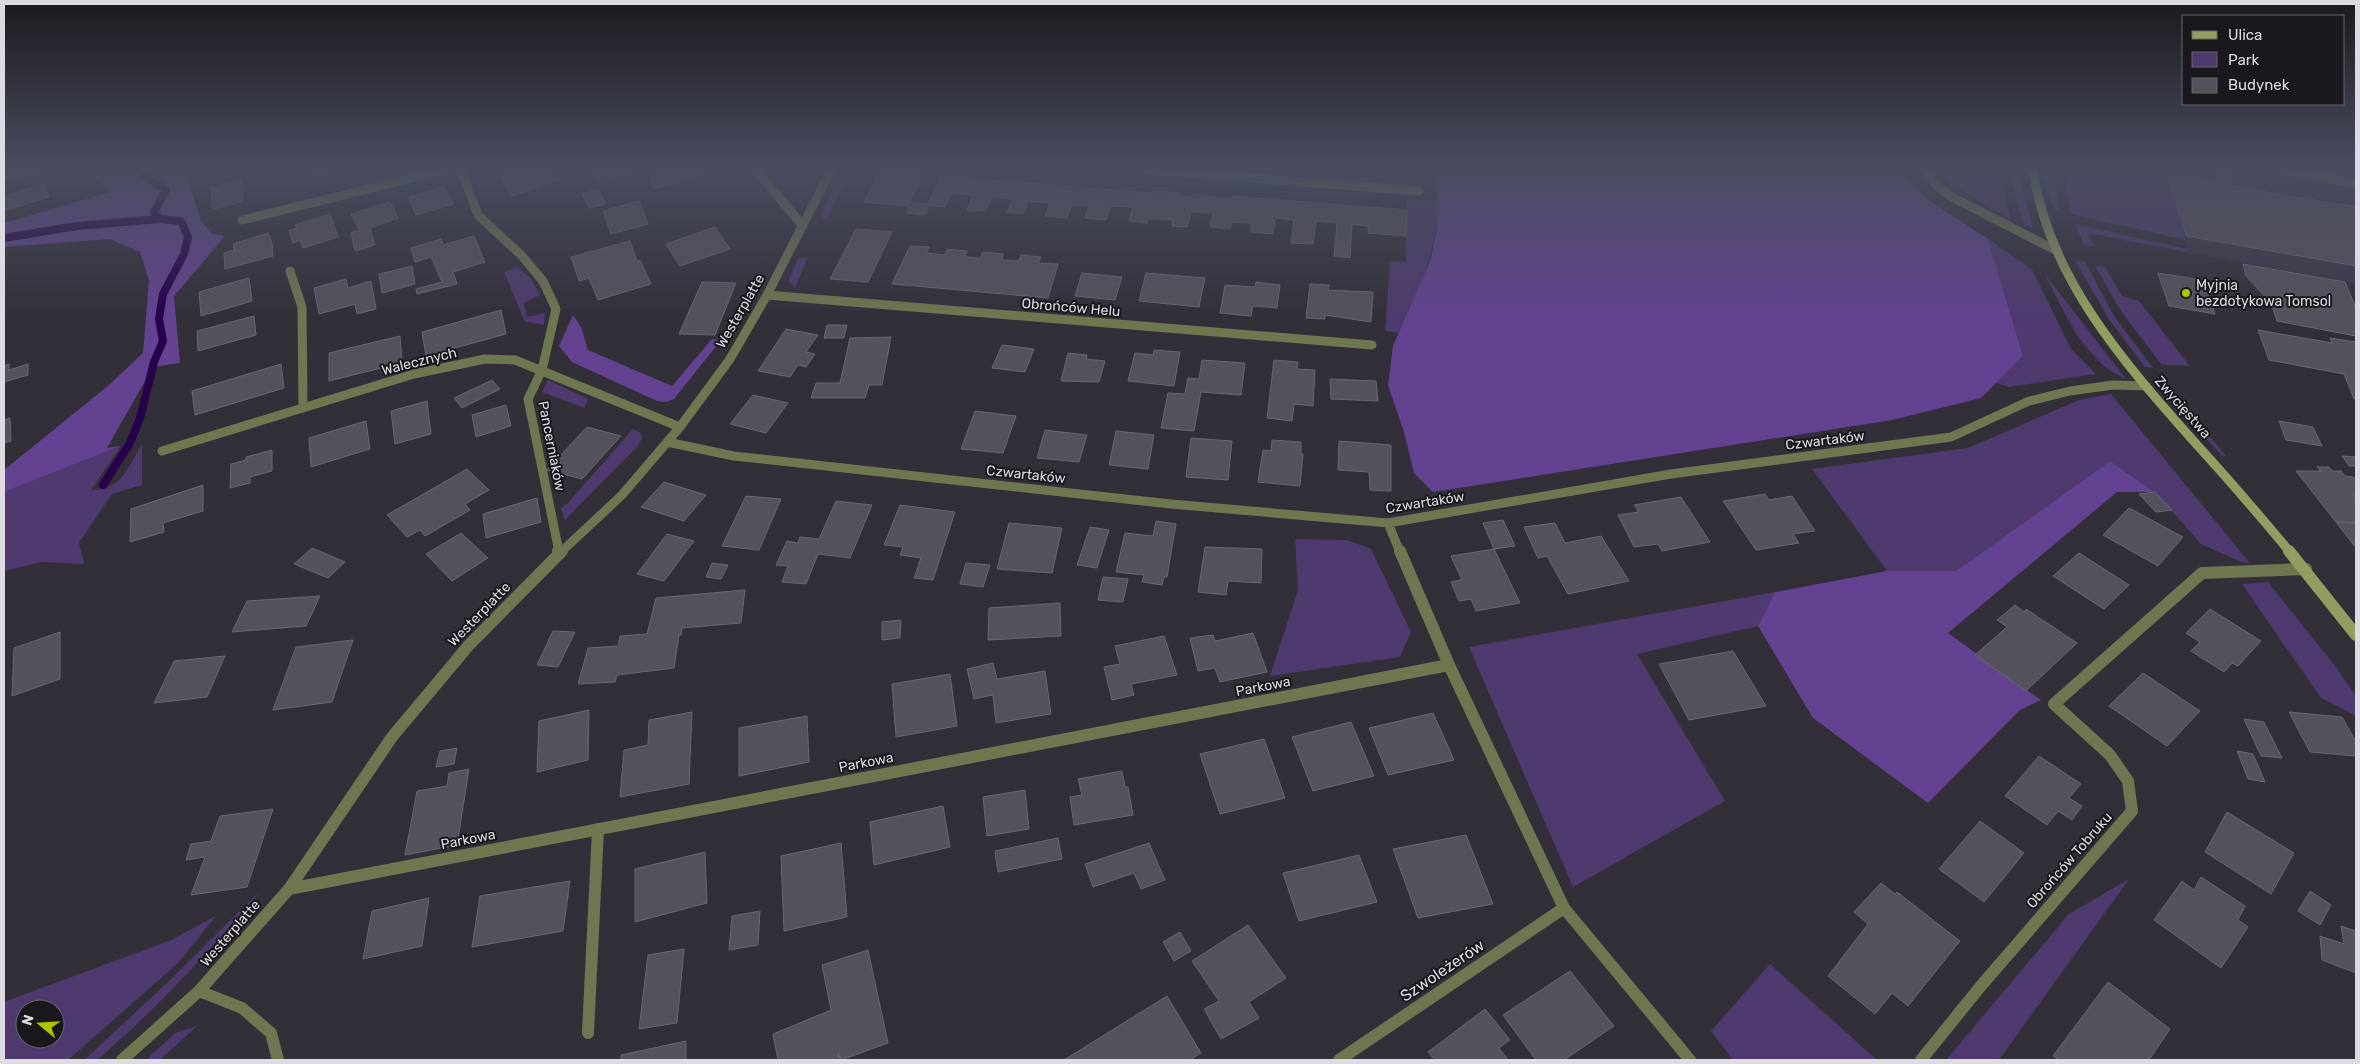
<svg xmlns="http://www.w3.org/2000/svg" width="2360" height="1064" font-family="Rubik,sans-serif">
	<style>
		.built { fill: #3c3747 }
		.green { fill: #4e3a6e; fill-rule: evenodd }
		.forest { fill: #634391 }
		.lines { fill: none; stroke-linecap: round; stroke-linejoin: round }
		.stream { stroke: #27004b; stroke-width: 8 }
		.building { fill: #56525d; stroke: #6b6772 }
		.service-far1 { stroke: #6f7751; stroke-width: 9 }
		.service { stroke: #6f7751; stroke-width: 12 }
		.minor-far1 { stroke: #6f7751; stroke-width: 9 }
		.minor { stroke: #6f7751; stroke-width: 12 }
		.secondary-far1 { stroke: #929e60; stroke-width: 9 }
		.secondary { stroke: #929e60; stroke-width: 12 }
		.poi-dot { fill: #b0c502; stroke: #1a181d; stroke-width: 2 }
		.labels { text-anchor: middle; stroke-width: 4; stroke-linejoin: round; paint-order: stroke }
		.poi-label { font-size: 14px; fill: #dddbe1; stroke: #1a181d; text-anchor: start }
		.street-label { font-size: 14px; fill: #dddbe1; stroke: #1a181d }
		.near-street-label { font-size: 16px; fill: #dddbe1; stroke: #1a181d }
	</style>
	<rect width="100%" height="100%" fill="#322f39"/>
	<!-- built -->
	<path class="built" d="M2213,170H2356V284L2187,252L2186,236L2168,175L2216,183Z"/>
	<!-- green -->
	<path class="green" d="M406,170H422L335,190L333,189Z
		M1400,170H1441C1432,187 1416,180 1400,178Z
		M1942,170H1999L2011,220L1953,185L1941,173Z
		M2009,170L2020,180L2033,227L2024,226Z
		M2045,170H2055L2059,211C2048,206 2047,182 2045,170Z
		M2064,170H2183L2215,177L2217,183L2168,175L2186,240L2070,214Z
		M835,184L843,185L827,219H823L820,216Z
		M1407,199L1437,201C1437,255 1421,285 1399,333L1385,331L1390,261L1406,262Z
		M2075,224L2187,249V252L2087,233L2094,247L2084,245Z
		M1988,239L2032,269L2071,349L2096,374L2009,387L1996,383L2023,356Z
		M803,257H808L795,288L788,281L798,259Z
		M2075,260L2085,262L2114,316L2153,368L2145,367L2108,318Z
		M2095,266L2105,267L2122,296L2139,301L2190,366L2162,365L2122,313Z
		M517,267L531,279L540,295L524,303L527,317L545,313L544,325L525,322L504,272Z
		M2044,273L2126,379C2083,361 2065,312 2044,273Z
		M548,380L588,399L584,408L542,392Z
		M2166,383L2226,456L2223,457L2158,385Z
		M2111,394L2250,563L2241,562L2201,544L2155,492L2110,461L1956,571H1887L1812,469L1968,448L2079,400Z
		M633,429L641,433L642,438L638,446L565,520L561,508L567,504Z
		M142,444V485L112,494L79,543L84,564L42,562L4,571V492L121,446L91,490C122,490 127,468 142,444Z
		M1295,539L1347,540L1371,549L1411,632L1400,657L1270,676L1298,590Z
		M2268,582L2336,667L2356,696V716L2321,698L2242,584Z
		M1775,592L1758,626L1637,654L1725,801L1573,887L1469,647Z
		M2129,879L1999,1060H1946L2069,914Z
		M263,888C211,949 158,1008 97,1060H84L167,983Z
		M216,916L178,963L68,1060H4V1002L171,940ZM25,1009H55V1039H25Z
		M1770,964L1877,1060H1733L1711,1031Z
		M197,1026L160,1060H146L175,1033Z"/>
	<!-- forest -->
	<path class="forest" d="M87,170H185L201,221L212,234L225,236L174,296L180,363L153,367L107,448L121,446L4,492V470L109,385L143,353L149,280L140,252L110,239L4,247V223L111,192Z
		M1441,170H1901L1927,199L1988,239L2023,356L1981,398L1892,420L1433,492L1414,473L1404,432L1388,385L1393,346L1431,259L1437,227V178Z
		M573,315L581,327L588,350L672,386L712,339L721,340L674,399L666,402L657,401L572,362L559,346Z
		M2110,461L2155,492H2117L1948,633L2041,700L2020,710L1928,803L1813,718L1758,626L1775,592L1887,571H1956Z"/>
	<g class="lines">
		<!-- stream -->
		<path class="stream" d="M4,238L77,226L160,219
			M103,485L130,443L140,418L154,362L163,341L159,319L163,294L184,254L188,237L181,221L160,219L154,212L166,190L144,176L145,170"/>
	</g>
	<!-- building -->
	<path class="building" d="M4,170H54L9,182V177L4,178Z
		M312,170H328V174L312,178Z
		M515,170H551L557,181L511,196L500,175Z
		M593,170H629L631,174L600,183Z
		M656,170H700L703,176L654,189L649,178L658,175Z
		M880,170L923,173L908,206L864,202Z
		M2213,170H2228L2232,186L2356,207V266L2186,236L2168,175L2217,183Z
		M941,176L1152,193L1153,191L1180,193L1179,196L1191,197L1192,194L1232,199L1233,196L1407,210L1406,236L1368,233V226L1352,224L1350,258L1334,256L1337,223L1316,221L1313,244L1291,243L1294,220L1275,218L1273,234L1251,232L1252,223L1232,222L1230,229L1210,227L1213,213L1191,212L1187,227L1172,226L1173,220L1148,218L1147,223L1129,221L1133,207L1110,206L1106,220L1085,218L1089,206L1072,205L1067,218L1045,216L1050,203L1028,201L1023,214L1007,212L1013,199L991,197L985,211L967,210L973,195L951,194L945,207L929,206L925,215L906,213L911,202L928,204Z
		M241,180L243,202L213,209L211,188Z
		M45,184L49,197L4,211V196Z
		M444,187L453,204L416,215L409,197Z
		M598,189L606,204L590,208L582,194Z
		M639,201L648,224L611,234L603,211Z
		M390,202L398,218L370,228L375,245L355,251L351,233L359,230L351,214Z
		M330,214L338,237L303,248L300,240L293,243L289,231L297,228L295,225Z
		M715,227L730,249L680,266L666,244Z
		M856,229L892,232L868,282L830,279Z
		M268,233L272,242L273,256L225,269L224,253L234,250L233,244Z
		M474,236L485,262L453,272L457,284L417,294L416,289L442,282L431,257L415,262L411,248L441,239L443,245Z
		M630,241L637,261L640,260L651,284L598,300L589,278L579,281L571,257Z
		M910,246L929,247L926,253L945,255L947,249L967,251L965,257L980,258L983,252L1003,254L1002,260L1019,261L1021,255L1041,257L1038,263L1058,264L1048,298L892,284Z
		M2243,264L2345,282L2356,308V336L2277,321L2271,303L2246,276Z
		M412,266L415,284L382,293L379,274Z
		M1082,273L1122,277L1115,300L1075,296Z
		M1146,273L1205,278L1199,307L1139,301Z
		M2158,273L2203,280L2215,314L2169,306Z
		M249,278L252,301L201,316L199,292Z
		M346,279L348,288L371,281L376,309L357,314L355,304L319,314L314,288Z
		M702,282L736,283L715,335L679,334Z
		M1256,282L1280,285L1277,308L1253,306L1251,316L1220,313L1225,285L1255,287Z
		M1310,284L1329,285L1328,290L1373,292L1371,322L1325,315V319L1306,318Z
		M501,310L506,334L426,356L422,332Z
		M254,316L256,335L198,351L197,331Z
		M827,325H847L844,338H824Z
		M786,329L818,335L806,352L815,354L806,367L798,365L790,377L758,371Z
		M2258,330L2332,343L2330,338L2356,342V399H2354L2344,374L2269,360Z
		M400,336L402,363L329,381V353Z
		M891,337L882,385H869L865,398H811L816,383H840L850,338Z
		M1002,345L1034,349L1025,372L992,368Z
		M1154,350L1180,352L1174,386L1128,381L1135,353L1153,355Z
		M1068,353L1087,355L1086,359L1105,361L1099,382L1061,381Z
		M1202,360L1245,363L1241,395L1201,392L1194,431L1161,428L1168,393L1185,394L1188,378L1199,379Z
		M1274,360L1298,362L1297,369L1315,370L1313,406L1294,404L1292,421L1267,418Z
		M9,364V370L28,364V375L4,382V366Z
		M281,364L284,388L195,415L192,391Z
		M1330,379L1376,381L1378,401L1331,399Z
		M492,380L500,389L462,408L454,398Z
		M753,395L788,403L766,433L730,424Z
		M427,401L431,434L395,444L391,411Z
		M506,405L511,426L476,437L472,415Z
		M975,411L1016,416L1003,453L961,449Z
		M10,418L11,441L4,443V420Z
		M366,421L370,449L311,467L309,438Z
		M2279,421L2313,427L2322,446L2286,440Z
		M587,427L621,436L582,479L547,470Z
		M1045,430L1087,435L1079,462L1037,458Z
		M1116,431L1154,435L1148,469L1109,465Z
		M1191,438L1232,441L1228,480L1186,477Z
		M1272,440L1301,442V454H1303L1300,486L1258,482L1263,450L1271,451Z
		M1339,441L1391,445V491L1370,490L1369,472L1338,470Z
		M272,450V471L250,477V483L230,488L231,464L246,460V457Z
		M2342,456L2356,457V466H2349Z
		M2317,467H2329L2332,471H2341L2345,476L2353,477L2356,480V494H2353L2356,498V523L2336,522L2296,471H2321Z
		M467,469L489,490L465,504L470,510L425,536L420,530L407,537L387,515Z
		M664,482L706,495L684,521L641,507Z
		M203,485V511L163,523L164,532L130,542L131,509Z
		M2155,492L2172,510L2156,512L2139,494Z
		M1765,494L1769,500L1792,496L1815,531L1793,534L1799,543L1756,550L1723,501Z
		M746,496L781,499L759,550L722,546Z
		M1681,497L1710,542L1662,551L1658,544L1634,547L1618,515L1639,512L1634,505Z
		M537,498L541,522L486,538L483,514Z
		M836,501L872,505L850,558L818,554L806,584L782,582L788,566L776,565L787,541L798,543L800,537L819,539Z
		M900,505L955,512L933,580L914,578L921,558L900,555L903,547L884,545Z
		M2129,508L2183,537L2158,566L2103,535Z
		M1503,520L1515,546L1494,549L1483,523Z
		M1156,521L1176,524L1167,577H1164L1162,585L1142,582L1144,575L1116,572L1125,533L1153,536Z
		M2336,522L2356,523V548Z
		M1009,523L1062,528L1052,573L997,569Z
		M1555,523L1565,543L1601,536L1629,581L1568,594L1547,556L1538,558L1524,527Z
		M1090,527L1109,530L1097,568L1077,565Z
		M461,533L488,558L452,581L426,554Z
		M667,534L694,541L664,581L637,574Z
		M1205,547L1262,549L1261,583L1228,581L1226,595L1198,592Z
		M312,548L345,562L328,578L294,564Z
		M1494,549L1520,603L1476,611L1471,599L1459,601L1451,582L1462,580L1451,556Z
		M2079,553L2129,585L2104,609L2053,576Z
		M712,563L728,565L721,579L706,577Z
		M966,563L990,565L983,587L960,584Z
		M1103,577L1128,579L1123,602L1098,600Z
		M745,590L741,623L682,628L681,635H679L674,668L617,675L615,682L578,684L588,648L618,646L620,636L647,634L656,598Z
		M320,596L306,626L232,632L247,601Z
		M1060,603L1061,636L988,640L989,608Z
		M2015,605L2024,612L2026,609L2077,643L2026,691L1975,655L2007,627L1997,620Z
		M2210,609L2261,641L2238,666L2232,663L2224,672L2191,651L2200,642L2186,633Z
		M901,620L900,638L882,640V622Z
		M553,631L575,632L558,667L537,665Z
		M60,632V679L12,696L14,648Z
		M1253,633L1267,672L1220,682L1215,668L1198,671L1190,638L1213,635L1215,641Z
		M1164,636L1177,675L1131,684L1134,695L1112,700L1104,667L1120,664L1115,646Z
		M353,640L332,702L273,710L296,647Z
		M1733,651L1766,706L1689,720L1659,664Z
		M225,656L207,697L154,703L174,661Z
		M993,663L997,679L1045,671L1051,714L996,723L993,695L974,699L967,669Z
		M2143,673L2200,711L2167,746L2109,706Z
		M950,674L957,726L896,737L892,684Z
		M589,710L588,760L537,772L539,721Z
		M692,712L689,784L620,797L624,750L648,745L649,720Z
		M2289,712L2342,717L2356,742V756L2310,752Z
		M1433,713L1454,760L1388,775L1369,728Z
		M807,716L809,762L739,776V728Z
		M2244,719L2264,722L2282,758L2261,756Z
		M1351,722L1374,776L1313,791L1292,737Z
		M1264,739L1285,798L1220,814L1200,754Z
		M457,748L454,764L436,767L440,751Z
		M2237,751L2253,754L2265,782L2248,779Z
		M2039,756L2081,784L2069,798L2082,806L2072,820L2058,811L2047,825L2005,796Z
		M469,769L457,845L405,855L417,791L447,786L449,773Z
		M1122,771L1125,787H1128L1133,815L1074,825L1070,797L1082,795L1078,779Z
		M1025,790L1029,829L987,836L983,797Z
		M943,806L950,847L874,865L870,822Z
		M273,809L247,887L191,895L205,857L186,860L191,844L211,841L220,816Z
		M2227,812L2294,853L2271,894L2205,852Z
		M1980,821L2024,853L1984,902L1939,869Z
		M1466,835L1493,904L1418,918L1393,849Z
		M1058,838L1062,859L998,872L995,851Z
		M841,843L847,917L784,931L781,856Z
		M1149,843L1165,880L1141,889L1134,873L1093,887L1085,864Z
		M705,852L707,903L635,922V869Z
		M1359,855L1377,902L1299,921L1283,873Z
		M2201,877L2245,906L2238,920L2248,927L2221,968L2154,920L2182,881L2194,890Z
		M570,881L563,931L472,947L480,896Z
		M1881,883L1895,894L1897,892L1960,941L1908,1006L1892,993L1875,1014L1828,976L1868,924L1854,912Z
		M2310,891L2331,905L2320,925L2298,911Z
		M429,898L422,946L363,959L372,911Z
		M760,911L758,945L729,950L732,916Z
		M1248,925L1286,978L1249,1002L1259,1018L1221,1039L1204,1009L1219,1001L1192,961Z
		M2341,926L2356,931V973L2322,960L2320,936L2344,944Z
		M1180,932L1191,951L1174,961L1163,942Z
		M684,949L677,1023L639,1029L648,955Z
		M868,950L888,1043L841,1060L838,1053L839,1059L836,1060H778L773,1034L831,1010L822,965Z
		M1570,971L1614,1026L1564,1060H1536L1503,1015Z
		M2108,982L2170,1029L2149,1060H2059L2053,1056Z
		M1167,996L1201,1053L1190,1060H1064Z
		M1485,1009L1510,1040L1499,1048L1508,1060H1435L1428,1052Z
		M686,1041V1060H621V1055Z"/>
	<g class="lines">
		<!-- service-far1 -->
		<path class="service-far1" d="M1927,170L1937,186L1952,197L2057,251
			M2282,170L2356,183
			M290,271L302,307L303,408
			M542,370L528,399L559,552"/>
		<!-- service -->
		<path class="service" d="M558,551L559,554
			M588,1033L598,829"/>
		<!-- minor-far1 -->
		<path class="minor-far1" d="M461,170L478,215L522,256L543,281L556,309L542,370
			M756,170L803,226
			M1148,170L1419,191
			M242,220L445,170
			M767,295L1372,345
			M667,442L734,456L1171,504L1388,523L1671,474L1951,437L2029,401L2070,391L2113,385L2146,386
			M162,451L414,374L485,359L515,360L680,427
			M1388,523L1400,552
			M561,552L622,495L680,427L730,359L767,295L831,170"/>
		<!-- minor -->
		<path class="minor" d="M1400,551L1449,665L1564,908L1690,1060
			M289,889L1449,665
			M199,991L242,1008L271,1033L278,1060
			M122,1060L199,991L289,889L392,737L469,645L562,551
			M1339,1060L1564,908
			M1921,1060L1980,987L2132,811L2128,781L2110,755L2054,704L2202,573L2306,569"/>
		<!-- secondary-far1 -->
		<path class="secondary-far1" d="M2033,170C2049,280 2127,366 2198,446C2230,481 2260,516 2290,552"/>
		<!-- secondary -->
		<path class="secondary" d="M2289,551L2356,635"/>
	</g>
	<!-- sky -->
	<linearGradient id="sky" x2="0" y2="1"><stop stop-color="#1c1a1f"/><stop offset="0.53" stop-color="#494d5f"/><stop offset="1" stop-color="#494d5f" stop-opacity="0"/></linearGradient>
	<rect width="2360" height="319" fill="url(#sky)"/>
	<!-- markers -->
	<circle class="poi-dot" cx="2186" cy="293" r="5"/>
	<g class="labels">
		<!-- poi labels -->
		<g class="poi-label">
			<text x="2196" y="290">Myjnia<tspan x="2196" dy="16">bezdotykowa Tomsol</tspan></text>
		</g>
		<!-- street labels -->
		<g class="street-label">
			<text transform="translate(1071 307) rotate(5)" y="5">Obrońców Helu</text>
			<text transform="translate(740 311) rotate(-60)" y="5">Westerplatte</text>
			<text transform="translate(419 361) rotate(-14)" y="5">Walecznych</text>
			<text transform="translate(2183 407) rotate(49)" y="5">Zwycięstwa</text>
			<text transform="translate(1825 440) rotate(-7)" y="5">Czwartaków</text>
			<text transform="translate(552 446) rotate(79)" y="5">Pancerniaków</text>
			<text transform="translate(1026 474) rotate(6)" y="5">Czwartaków</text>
			<text transform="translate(1425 502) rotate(-9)" y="5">Czwartaków</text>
			<text transform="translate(479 614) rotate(-46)" y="5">Westerplatte</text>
			<text transform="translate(1263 686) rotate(-11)" y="5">Parkowa</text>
			<text transform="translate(866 762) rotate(-11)" y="5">Parkowa</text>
			<text transform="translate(468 839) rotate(-11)" y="5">Parkowa</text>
			<text transform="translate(2069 860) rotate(-49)" y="5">Obrońców Tobruku</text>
			<text transform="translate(230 933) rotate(-49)" y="5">Westerplatte</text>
		</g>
		<!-- near-street labels -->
		<g class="near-street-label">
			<text transform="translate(1442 970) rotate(-34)" y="6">Szwoleżerów</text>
		</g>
	</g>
	<!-- border -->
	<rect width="2360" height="1064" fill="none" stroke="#dddbe1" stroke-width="10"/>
	<!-- legend -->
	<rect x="2182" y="15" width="162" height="90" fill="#1a181d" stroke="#68666b"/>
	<rect x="2192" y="31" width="25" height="8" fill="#929e60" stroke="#68666b"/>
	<text x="2228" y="40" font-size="15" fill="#dddbe1">Ulica</text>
	<rect x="2192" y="52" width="25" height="15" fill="#4e3a6e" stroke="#68666b"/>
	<text x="2228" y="65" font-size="15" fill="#dddbe1">Park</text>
	<rect x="2192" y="78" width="25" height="15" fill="#56525d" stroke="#68666b"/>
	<text x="2228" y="90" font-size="15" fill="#dddbe1">Budynek</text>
	<!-- north arrow -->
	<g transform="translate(40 1024) rotate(288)"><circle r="24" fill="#1a181d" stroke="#68666b"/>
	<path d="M0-4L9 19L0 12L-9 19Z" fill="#b0c502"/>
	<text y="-8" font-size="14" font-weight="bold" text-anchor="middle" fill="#dddbe1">N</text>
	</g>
</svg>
